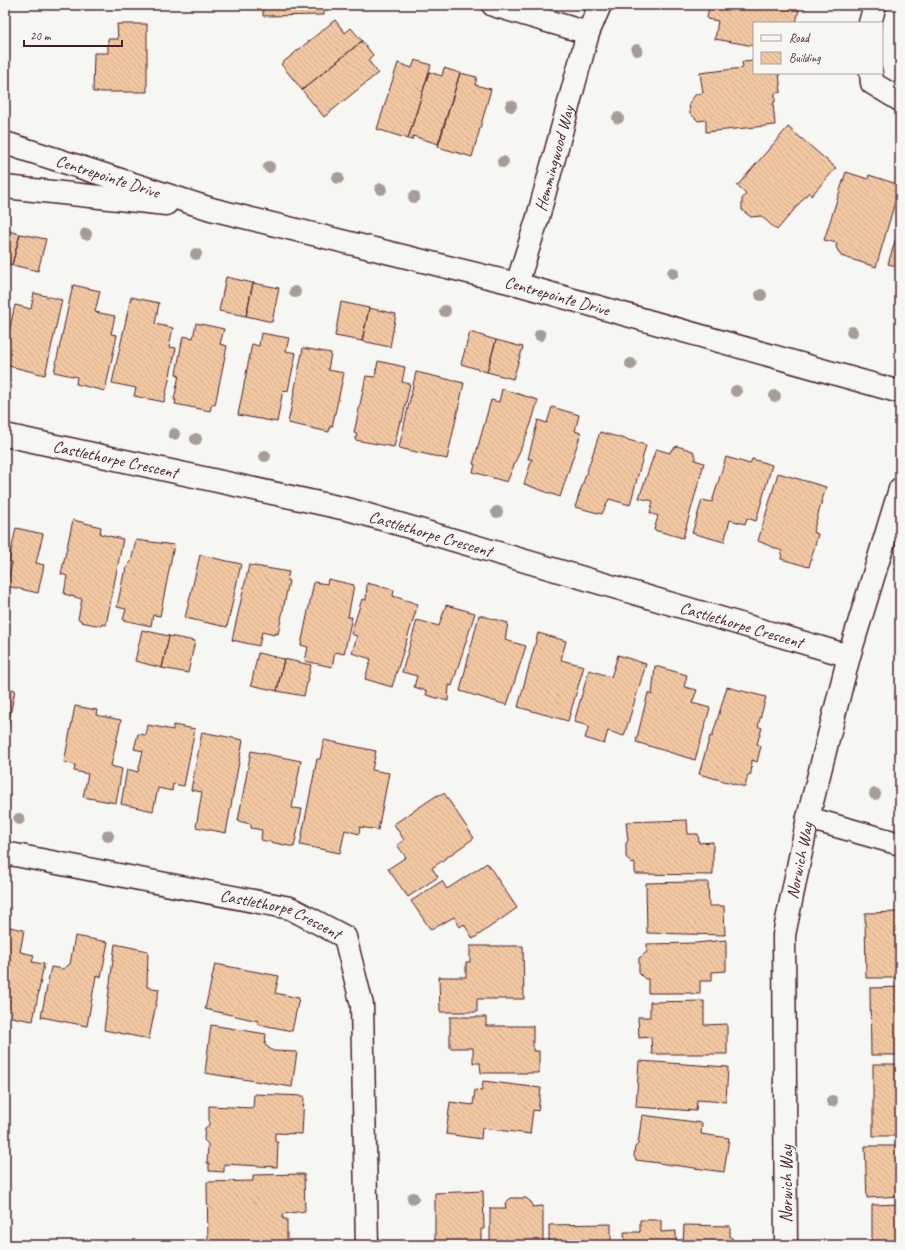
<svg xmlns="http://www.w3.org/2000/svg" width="905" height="1250" font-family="Caveat,sans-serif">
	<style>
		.building { fill: url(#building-back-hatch); stroke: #4a1f2b }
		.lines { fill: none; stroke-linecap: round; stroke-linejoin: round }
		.street-casing { stroke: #4a1f2b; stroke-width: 25 }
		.secondary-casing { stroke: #4a1f2b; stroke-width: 25 }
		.street { stroke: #f6f6f2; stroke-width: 22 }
		.secondary { stroke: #f6f6f2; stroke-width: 22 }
		.tree { fill: #a79c96 }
		.labels { text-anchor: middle; stroke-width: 3; stroke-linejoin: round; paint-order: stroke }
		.street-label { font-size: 17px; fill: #4a1f2b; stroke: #f6f6f2 }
	</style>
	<defs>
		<pattern id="building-back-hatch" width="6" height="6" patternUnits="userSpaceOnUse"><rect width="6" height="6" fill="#f2c8a2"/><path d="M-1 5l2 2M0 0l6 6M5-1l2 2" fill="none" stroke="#d1ab8c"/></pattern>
	</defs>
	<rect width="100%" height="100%" fill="#f6f6f2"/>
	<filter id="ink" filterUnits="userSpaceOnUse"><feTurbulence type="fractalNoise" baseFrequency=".025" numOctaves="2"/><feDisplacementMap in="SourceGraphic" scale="8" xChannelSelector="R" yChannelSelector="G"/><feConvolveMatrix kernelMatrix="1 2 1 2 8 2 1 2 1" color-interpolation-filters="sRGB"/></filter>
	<g filter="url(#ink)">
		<!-- building -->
		<path class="building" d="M263,5H324V15L263,16Z
			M709,5H800L796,23H754V46L715,39L718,21L707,19Z
			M335,20L345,33L351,28L362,41L302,90L281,64Z
			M117,24H147V92H93L94,53H108V39H118Z
			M362,41L373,55L368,60L378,73L324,117L302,90Z
			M415,60L431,65L408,139L377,129L398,63L412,68Z
			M754,61V73H779L781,92L775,93V102L773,103L775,125L706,132V120L698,121L690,113L689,103L696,94L703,93L700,73L743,68L742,62Z
			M444,68L460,73L438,144L413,136L412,140L408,139L429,72L442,76Z
			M460,73L477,77L475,85L491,89L472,157L438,147Z
			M788,127L836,168L811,196L809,192L777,230L761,216L751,217L742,210V199L746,194L737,186Z
			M846,172L868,179L869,175L900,185L876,267L841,256L836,247L837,243L824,240Z
			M900,225V267L888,264Z
			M5,230L20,234L12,265L5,263Z
			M20,234L46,239L38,271L12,265Z
			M226,277L253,283L246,316L219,311Z
			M253,283L279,288L272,322L246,316Z
			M73,285L100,291L95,312L115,316L111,334L117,335L105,391L76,384L77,377L54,372Z
			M34,293L62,300L45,375L5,365V349L15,305L31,309Z
			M131,297L159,303L155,324L173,328L169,347L176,348L164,402L134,396L136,388L112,383Z
			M341,302L369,308L362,341L335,336Z
			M369,308L396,314L390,347L362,341Z
			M196,323L224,329L220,344L227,346L215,405L212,404L210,411L175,404L176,400H174L179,375L176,374L183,336L193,338Z
			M470,332L496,340L487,372L461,364Z
			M261,333L289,338L286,351L296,353L288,391L283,390L277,422L238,415L252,344L259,346Z
			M496,340L523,347L513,379L487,372Z
			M303,348L331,353L328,370L344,373L332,427L330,426L329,432L288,423Z
			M378,361L405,367L402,382L410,384L402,422L400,421L394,447L355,440L357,434L354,433L366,376L375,377Z
			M416,372L464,383L447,459L399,448Z
			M502,389L538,400L531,424L507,482L473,472L475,465L473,464L491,400L499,402Z
			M552,407L579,415L575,431L581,433L560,497L524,484L532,459H528L538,420L547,423Z
			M600,432L646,445L630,505L609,499L602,514L575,507Z
			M677,446L693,451L696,457L695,460L704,463L683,538L654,530L658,516L650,513L653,501L639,498L656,449L670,453L671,450Z
			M726,457L750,464L752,459L772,465L756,521L747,518L745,524L730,520L724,542L692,533L702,500L712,502Z
			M778,473L826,487L813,532L818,534L809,567L781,559L782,551L758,541Z
			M73,520L101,527L100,534L123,539L106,625L102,624L101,626L81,622V620L78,619L82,599L64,594L67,576L61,574Z
			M16,528L43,534L36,563L44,565L38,593L7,586L12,562L9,561Z
			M136,540L174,545L160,616L153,615L151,626L123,620L126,609L117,607L124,573H126L127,566L131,562Z
			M200,555L241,564L227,627L185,618Z
			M249,565L289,572L287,580L289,581L278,634L275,633L274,635L262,632L259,646L232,640Z
			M328,579L354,585L348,617H352L344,654L335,652L332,667L305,661L308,647L301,645L314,582L327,584Z
			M367,583L394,590L393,596L418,604L392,687L365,679L371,659L352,653L357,636L351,634L362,599L366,600Z
			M446,605L475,613L452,686L449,685L448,701L426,695L427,691L414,687L417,676L402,672L417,620L439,626Z
			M479,615L508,623L505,640L526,646L507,705L460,691Z
			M142,630L169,636L162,668L135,661Z
			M538,633L566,641L561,660L584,666L568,721L518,707Z
			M169,636L195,641L188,673L162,668Z
			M258,653L284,659L277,691L251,685Z
			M618,655L646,664L624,736L608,731L604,744L585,738L589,726L574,722L589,670L611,677Z
			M284,659L311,665L304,696L277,691Z
			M655,666L687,675L684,687L697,690L692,703L710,708L695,760L636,742L648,693L652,695Z
			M727,687L766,697L758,726L762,728L757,744L761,746L757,762L752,760L751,774L748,775L745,787L699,774L710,736L712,737Z
			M5,688L15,690L7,731H5Z
			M75,706L97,710L96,715L121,720L111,766L122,769L116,803L83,797L88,774L74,771L75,765L64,762Z
			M148,725L173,730V725L195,729L184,786L173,784L172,791L158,788L153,811L121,804L127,769L138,772L143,751L134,749L138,734L146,735Z
			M202,732L243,740L226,833L196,827L202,792L191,790Z
			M324,740L376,751L372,770L389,773L378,830L360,827L359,834L345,830L340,853L300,845L317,759H320Z
			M251,751L301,761L292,808L302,809L294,847L261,840L262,830L251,828V824L238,821Z
			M444,793L474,838L432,868L438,877L408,897L388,869L406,857L397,845L404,840L394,824L436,796Z
			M687,820L688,834H698L699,843L713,842V875L635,874V863L632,864L626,857V843L628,841L626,822Z
			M487,863L517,908L473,939L464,924L460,927L454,917L431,930L411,901L442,881L447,889Z
			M693,882H708L709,906H724L725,935L647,933L646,883Z
			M900,912V978H866L865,913Z
			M5,926L24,930L20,952L34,955L32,962L44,964L33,1021L11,1017L12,1011L5,1010Z
			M75,936L108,942L101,977L96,976L87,1026L41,1017L51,967L63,969L70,964Z
			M726,940V971L712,972V981H700V994H692L691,993H648V979H645L639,973V958L647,952V944L696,943Z
			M115,944L148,951L147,987L159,989L149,1039L104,1030Z
			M470,946H523L524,999H477V1012H440L439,977H466V962H470Z
			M215,964L279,976L275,993L299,998L292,1031L258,1024V1021L205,1009Z
			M900,987V1055H871L870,988Z
			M704,1001V1025L727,1024V1054H652L651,1037L639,1038L638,1017H650V1002Z
			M450,1017H486V1026H533V1051H539V1073H481L480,1063H473V1048H450Z
			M211,1025L266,1034L265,1045L273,1051L297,1052L292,1087L205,1073Z
			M639,1061L728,1067L726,1102L697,1100L696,1111L636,1107Z
			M873,1064H900V1136H873Z
			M483,1081L541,1088L538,1111L533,1110L530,1134L482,1128L481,1139L446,1134L450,1102L473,1105L475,1090L482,1091Z
			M254,1094L304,1096L302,1134L275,1133V1142H278L277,1167L224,1164V1172L209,1171V1163H207L208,1144L204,1140L205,1128L209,1125V1106L253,1108Z
			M642,1115L702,1123L701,1134L729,1138L724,1172L636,1160L634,1156L635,1147L638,1144Z
			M865,1146H900V1196L867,1198Z
			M304,1174L305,1211L283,1214V1219H287V1245H208L207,1182L253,1181V1175Z
			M483,1191L484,1229H481V1245H435V1193Z
			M511,1198H526L532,1203V1207L543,1206V1245H490V1208H506L505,1203Z
			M900,1204V1245H872V1205Z
			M640,1220H661V1232L676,1231V1245H625L624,1232H640Z
			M611,1224V1241H613V1245H549V1225Z
			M684,1225L730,1226V1237L733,1239V1245H683Z"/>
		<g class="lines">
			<defs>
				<g id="street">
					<path d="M493,5L588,33"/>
					<path d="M870,23L875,5"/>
					<path d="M871,73L872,83L900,100"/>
					<path id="s1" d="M5,435L351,510L849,656"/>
					<path d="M808,818L900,844"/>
					<path id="s2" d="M5,853L290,908L345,937L362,1005L367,1245"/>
					<path id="s3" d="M786,1245L784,935L808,818L849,656L900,489"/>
				</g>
				<g id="secondary">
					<path id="s4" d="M5,143L211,209L517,284L900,392"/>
					<path d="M5,187L166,204"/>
					<path id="s5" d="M517,284L538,217L588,33L600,5"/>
				</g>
			</defs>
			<!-- street casing -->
			<use href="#street" class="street-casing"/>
			<!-- secondary casing -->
			<use href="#secondary" class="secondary-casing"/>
			<!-- street -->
			<use href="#street" class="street"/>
			<!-- secondary -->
			<use href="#secondary" class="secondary"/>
		</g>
		<!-- trees -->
		<g class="tree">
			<circle cx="637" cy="50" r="6"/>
			<circle cx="511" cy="106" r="6"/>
			<circle cx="618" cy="118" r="6"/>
			<circle cx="503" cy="162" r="6"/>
			<circle cx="269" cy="167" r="6"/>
			<circle cx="338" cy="178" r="6"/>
			<circle cx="381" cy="189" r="6"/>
			<circle cx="414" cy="197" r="6"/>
			<circle cx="86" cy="234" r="6"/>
			<circle cx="196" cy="254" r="6"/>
			<circle cx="673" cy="273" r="6"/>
			<circle cx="295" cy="292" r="6"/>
			<circle cx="761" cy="295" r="6"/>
			<circle cx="445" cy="311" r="6"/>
			<circle cx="852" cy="332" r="6"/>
			<circle cx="540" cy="335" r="6"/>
			<circle cx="631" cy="364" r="6"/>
			<circle cx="736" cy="391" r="6"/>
			<circle cx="775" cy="396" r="6"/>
			<circle cx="174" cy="434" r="6"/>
			<circle cx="196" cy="439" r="6"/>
			<circle cx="265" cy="456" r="6"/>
			<circle cx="497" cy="512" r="6"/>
			<circle cx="875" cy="794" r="6"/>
			<circle cx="19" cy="819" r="6"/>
			<circle cx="108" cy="836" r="6"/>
			<circle cx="832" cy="1101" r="6"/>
			<circle cx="413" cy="1198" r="6"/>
		</g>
	</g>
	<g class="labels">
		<!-- street labels -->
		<g class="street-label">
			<text dy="6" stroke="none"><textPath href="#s5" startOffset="131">Hemmingwood Way</textPath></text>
			<text dy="6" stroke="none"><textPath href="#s4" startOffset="108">Centrepointe Drive</textPath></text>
			<text dy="6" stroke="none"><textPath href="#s4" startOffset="573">Centrepointe Drive</textPath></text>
			<text dy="6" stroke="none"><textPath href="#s1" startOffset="113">Castlethorpe Crescent</textPath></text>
			<text dy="6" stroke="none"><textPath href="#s1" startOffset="437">Castlethorpe Crescent</textPath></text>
			<text dy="6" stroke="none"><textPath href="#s1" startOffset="761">Castlethorpe Crescent</textPath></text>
			<text dy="6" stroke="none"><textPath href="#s3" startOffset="386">Norwich Way</textPath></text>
			<text dy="6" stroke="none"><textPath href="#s2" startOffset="283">Castlethorpe Crescent</textPath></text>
			<text transform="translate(786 1184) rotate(-90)" y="6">Norwich Way</text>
		</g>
	</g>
	<!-- margin -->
	<rect width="905" height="1250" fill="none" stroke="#f6f6f2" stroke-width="20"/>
	<rect x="10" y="10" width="885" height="1230" fill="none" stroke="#4a1f2b" stroke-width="1.5" filter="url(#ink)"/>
	<!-- legend -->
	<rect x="753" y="22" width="130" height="52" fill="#f6f6f2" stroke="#b1a0a2"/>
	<rect x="761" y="35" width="20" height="6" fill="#f6f6f2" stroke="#b1a0a2"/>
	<text x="789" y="42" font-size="12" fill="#4a1f2b">Road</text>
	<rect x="761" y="52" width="20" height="12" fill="url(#building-back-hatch)" stroke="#b1a0a2"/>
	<text x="789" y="62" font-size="12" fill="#4a1f2b">Building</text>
	<!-- scale -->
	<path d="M24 40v6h98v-6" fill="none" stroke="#4a1f2b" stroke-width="2"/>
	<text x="30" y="40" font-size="12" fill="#4a1f2b" stroke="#f6f6f2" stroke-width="3" paint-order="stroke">20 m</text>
</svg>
